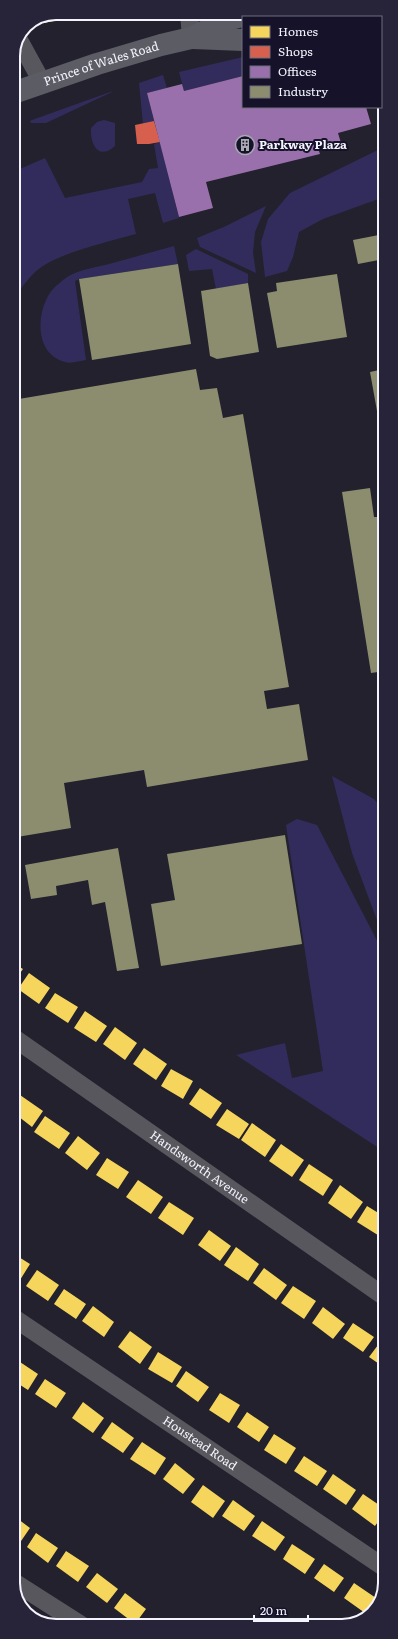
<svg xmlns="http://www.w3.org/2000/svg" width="398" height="1639" font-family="Literata,serif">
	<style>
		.green { fill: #322c5c }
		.homes { fill: #f6d55c }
		.shops { fill: #d6604d }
		.offices { fill: #9970ab }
		.industry { fill: #8c8c6e }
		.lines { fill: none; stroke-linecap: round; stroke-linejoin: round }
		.minor { stroke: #58575d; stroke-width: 18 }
		.trunk { stroke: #5c5c65; stroke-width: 22 }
		.labels { text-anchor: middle; stroke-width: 4; stroke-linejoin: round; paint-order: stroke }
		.street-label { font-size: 12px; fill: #f4f4fe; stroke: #151229 }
		.poi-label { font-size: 12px; font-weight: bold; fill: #f4f4fe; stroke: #151229; text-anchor: start }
		.rim { fill: none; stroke: #f4f4fe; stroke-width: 2 }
	</style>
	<rect width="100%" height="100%" fill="#22212d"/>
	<!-- green -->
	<path class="green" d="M243,57V76L184,91L179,72Z
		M163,75L167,88L147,93L154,121L143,124L139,83Z
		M113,91L112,92L46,123H31L30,121L32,120Z
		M384,92V122L381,124L377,107H381V93Z
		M104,120L115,123V146C98,161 90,144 91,128L97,122Z
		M160,142L179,218L163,223L155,193L128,199L136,234C108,242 56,253 35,272C27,280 20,290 13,298V172L45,158L65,198L142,182L149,169L158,168L154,144Z
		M384,147V197L323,219L299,232L293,257L287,271L265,277L261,242L268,219L290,193Z
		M266,206L255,232L253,253L256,273L200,247L197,238L226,226Z
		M174,246L178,264L79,279L75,281L86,360C79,361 71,364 65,362C37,355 36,320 47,298C50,291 57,285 63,280C76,270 93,268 109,264C131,258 152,252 174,246Z
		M196,249L248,274V283L216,289L212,269L189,271L186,255Z
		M332,776L374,799L385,813V932L378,923L352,853Z
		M297,819L317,825L385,956V1152L236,1055L285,1043L292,1078L323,1071L286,825Z"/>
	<!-- homes -->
	<path class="homes" d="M56,13H72L73,17L44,23L43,18Z
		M135,13H152L137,20Z
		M13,963L23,969L13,983Z
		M29,973L50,988L39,1004L18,989Z
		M55,993L78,1007L68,1023L45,1008Z
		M85,1011L107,1026L96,1042L74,1028Z
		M115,1027L137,1043L125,1060L103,1044Z
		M144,1048L167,1064L156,1080L133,1064Z
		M171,1069L193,1081L183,1099L161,1086Z
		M200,1088L222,1103L211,1119L189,1104Z
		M20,1095L43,1111L32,1127L14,1113V1104Z
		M227,1109L249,1124L239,1139L216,1125Z
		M45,1116L70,1133L59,1149L34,1132Z
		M252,1123L276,1140L265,1157L241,1140Z
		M78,1136L100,1153L87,1170L65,1153Z
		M281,1144L304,1160L292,1177L269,1161Z
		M107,1158L129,1172L118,1189L96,1175Z
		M309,1164L333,1180L323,1196L299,1180Z
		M138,1180L163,1197L151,1214L126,1197Z
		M340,1185L363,1202L351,1219L328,1203Z
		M169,1202L194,1218L183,1235L158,1218Z
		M367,1206L385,1217V1232L381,1237L357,1222Z
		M209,1230L231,1246L220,1261L198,1245Z
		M236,1247L259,1264L248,1281L224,1265Z
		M14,1254L30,1264L20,1280L14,1276Z
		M264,1268L287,1285L276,1300L253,1283Z
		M37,1270L59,1285L48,1301L26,1286Z
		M293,1286L316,1301L304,1319L281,1303Z
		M64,1289L86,1304L76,1319L54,1304Z
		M93,1306L114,1322L104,1337L82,1321Z
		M323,1307L345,1324L333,1339L312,1323Z
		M353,1323L374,1337L363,1352L343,1338Z
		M130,1331L152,1347L140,1364L118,1347Z
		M381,1341L385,1344V1368L369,1357Z
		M158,1352L182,1367L172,1383L148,1369Z
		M17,1360L38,1374L28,1390L14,1381V1366Z
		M186,1371L209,1387L198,1402L176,1386Z
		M45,1379L66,1393L56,1408L35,1394Z
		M220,1393L240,1405L229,1423L209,1410Z
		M83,1402L104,1418L93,1433L72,1418Z
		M247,1412L269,1427L259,1442L237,1427Z
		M112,1422L134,1438L123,1453L101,1438Z
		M274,1434L296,1448L286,1464L264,1450Z
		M142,1442L166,1458L155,1475L130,1459Z
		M304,1456L327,1471L317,1486L294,1471Z
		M175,1463L195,1479L183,1494L163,1479Z
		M333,1474L356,1490L346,1505L323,1489Z
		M203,1485L225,1501L213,1518L191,1502Z
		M363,1494L385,1509V1512L375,1526L352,1509Z
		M233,1500L255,1516L244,1531L222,1516Z
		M14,1516L30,1528L19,1544L14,1540Z
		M262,1521L285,1537L275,1551L252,1536Z
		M36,1533L58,1548L48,1563L27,1547Z
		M292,1544L315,1559L305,1574L283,1559Z
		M66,1551L89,1566L78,1582L56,1566Z
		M324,1564L344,1578L334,1592L314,1578Z
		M97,1573L118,1589L107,1603L86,1587Z
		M354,1583L376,1598L365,1613L344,1598Z
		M125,1593L146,1609L135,1624L114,1608Z
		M153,1618L162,1625L147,1626Z"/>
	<!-- shops -->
	<path class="shops" d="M154,121L160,142L149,144H137L135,125Z"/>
	<!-- offices -->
	<path class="offices" d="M243,76V107H366L371,124L338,133L341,143L318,148L320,154L206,182L213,208L179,217L147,93L182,84L184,91Z"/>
	<!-- industry -->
	<path class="industry" d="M384,234V259L358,264L353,240Z
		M178,264L191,344L92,360L79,279Z
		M337,274L347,337L277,348L267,293L277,291L276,283Z
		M248,283L259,352L217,359L210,356L201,291Z
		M196,369L200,390L217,388L223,418L243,414L289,687L264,691L267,709L299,704L308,760L147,787L144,770L64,783L71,828L17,837L13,813V400Z
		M384,369V450L370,372Z
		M370,488L374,517H384L385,671L371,673L342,492Z
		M285,835L302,944L161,966L151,904L175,900L167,854Z
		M118,848L139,968L117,971L105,902L92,905L88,880L56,886L57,895L31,899L25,865Z"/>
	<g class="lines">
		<!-- minor -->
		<g class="minor">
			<path d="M189,13L191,38"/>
			<path d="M19,40L42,82"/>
			<path id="s1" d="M14,1038L385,1297"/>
			<path id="s2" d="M14,1318L385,1568"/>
			<path d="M14,1582L83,1626"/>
		</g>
		<!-- trunk -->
		<g class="trunk">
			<path d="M345,17L350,14"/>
			<path d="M193,38L243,40"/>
			<path id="s3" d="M13,93L97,64L161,45L191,38L230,19L253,13"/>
		</g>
	</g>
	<!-- icons -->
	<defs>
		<symbol id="building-ring" viewBox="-11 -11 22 22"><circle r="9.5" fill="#151229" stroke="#aaaab5" stroke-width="1.5"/><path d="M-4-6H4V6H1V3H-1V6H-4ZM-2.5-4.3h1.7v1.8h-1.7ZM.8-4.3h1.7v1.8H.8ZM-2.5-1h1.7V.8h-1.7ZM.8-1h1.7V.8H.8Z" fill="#aaaab5"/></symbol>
	</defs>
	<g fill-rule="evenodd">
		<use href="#building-ring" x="234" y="134" width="22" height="22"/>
	</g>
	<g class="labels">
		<!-- street labels -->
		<g class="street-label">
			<text dy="4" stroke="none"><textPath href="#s3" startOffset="93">Prince of Wales Road</textPath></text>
			<text dy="4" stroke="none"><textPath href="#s1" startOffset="226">Handsworth Avenue</textPath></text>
			<text dy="4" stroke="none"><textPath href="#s2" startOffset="224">Houstead Road</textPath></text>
		</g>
		<!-- poi labels -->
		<g class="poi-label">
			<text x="259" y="149">Parkway Plaza</text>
		</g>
	</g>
	<!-- crop -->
	<path d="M0 0H398V1639H0ZM56 20H342A36 36 0 0 1 378 56V1583A36 36 0 0 1 342 1619H56A36 36 0 0 1 20 1583V56A36 36 0 0 1 56 20Z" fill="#27243a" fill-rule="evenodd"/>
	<path class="rim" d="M56 20H342A36 36 0 0 1 378 56V1583A36 36 0 0 1 342 1619H56A36 36 0 0 1 20 1583V56A36 36 0 0 1 56 20Z"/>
	<!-- legend -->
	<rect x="242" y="16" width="140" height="92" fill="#151229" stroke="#6e6c7e"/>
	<rect x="250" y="26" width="20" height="12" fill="#f6d55c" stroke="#6e6c7e"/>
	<text x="278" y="36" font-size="12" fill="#f4f4fe">Homes</text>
	<rect x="250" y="46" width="20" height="12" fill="#d6604d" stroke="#6e6c7e"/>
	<text x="278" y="56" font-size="12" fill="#f4f4fe">Shops</text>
	<rect x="250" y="66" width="20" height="12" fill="#9970ab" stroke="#6e6c7e"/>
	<text x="278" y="76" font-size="12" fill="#f4f4fe">Offices</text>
	<rect x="250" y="86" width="20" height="12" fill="#8c8c6e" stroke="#6e6c7e"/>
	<text x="278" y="96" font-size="12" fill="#f4f4fe">Industry</text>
	<!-- scale -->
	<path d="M254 1615v6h54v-6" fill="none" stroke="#f4f4fe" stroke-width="2"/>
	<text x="260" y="1615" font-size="12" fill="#f4f4fe" stroke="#151229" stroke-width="3" paint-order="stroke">20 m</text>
</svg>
